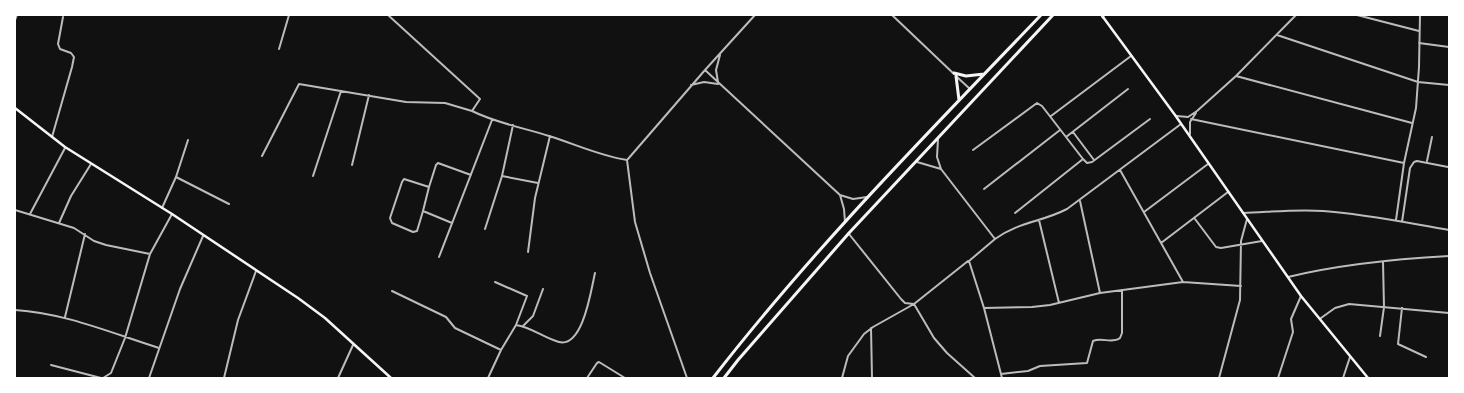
<svg xmlns="http://www.w3.org/2000/svg" width="1464" height="393" font-family="Helvetica,sans-serif">
	<style>
		.lines { fill: none; stroke-linecap: round; stroke-linejoin: round }
		.minor { stroke: #bcbcbc; stroke-width: 2 }
		.secondary { stroke: #f5f5f5; stroke-width: 2.5 }
		.primary { stroke: #f5f5f5; stroke-width: 3 }
	</style>
	<rect width="100%" height="100%" fill="#111"/>
	<g class="lines">
		<!-- minor -->
		<path class="minor" d="M388,15L480,99L472,111C496,123 524,128 549,136C575,144 600,156 627,160
			M892,15L954,74
			M1357,15L1419,31
			M15,20L17,15
			M1277,35L1418,82L1449,85
			M1419,43L1449,47
			M279,49L289,15
			M705,70L840,195L853,199L867,197
			M1236,76L1412,123
			M957,77L970,89
			M718,82L716,70L720,55
			M691,85L704,82L718,84
			M1051,116L1131,56
			M1177,116L1188,117L1197,111L1236,76L1296,15
			M1191,119L1404,163
			M1073,132L1094,160
			M1190,134V122L1196,113
			M52,137L72,67L74,57L71,53L60,49L58,44L63,17
			M1066,137L1128,89
			M938,139L937,157L941,169L995,239L969,261L984,308L1002,378
			M973,150L1037,103L1042,106L1083,159L1015,213
			M262,156L299,84L406,102L445,103L472,111
			M628,159L705,70L755,15
			M1083,159L1087,163L1092,162L1150,119
			M627,160L635,222L650,273L687,378
			M1427,161L1432,137
			M917,162L941,169
			M352,165L369,95
			M1120,170L1183,282
			M313,176L341,91
			M502,176L538,183
			M176,177L229,204
			M429,187L436,165L438,163L471,175
			M984,189L1060,130
			M840,195L844,209L845,222
			M1080,201L1100,293
			M162,208L176,177L188,140
			M15,210L74,228L94,241L106,245L150,254L172,214
			M423,211L417,231L413,232L392,223L390,218L402,182L404,179L429,187L423,211L452,223
			M1144,212L1208,164
			M1243,213C1270,212 1297,209 1323,211C1366,214 1408,223 1449,230
			M30,214L65,148
			M1195,219L1216,247L1221,248L1262,241
			M1039,220L1059,303
			M1396,220L1404,163L1416,108L1419,67L1420,15
			M1402,222L1410,168L1414,162L1417,161L1448,167
			M59,223L71,196L91,164
			M485,229L502,176L513,125
			M849,234L901,299L905,303L914,304L934,338L947,353L975,378
			M995,239C1018,222 1042,222 1067,209L1181,124
			M1161,243L1228,192
			M528,252L535,198L550,136
			M439,257L492,120
			M1288,277C1341,264 1395,259 1449,256
			M392,291L446,317L455,328L501,350
			M984,308L1032,307L1050,305L1100,293L1183,282L1241,286
			M1402,308L1398,344L1426,357
			M15,310C65,313 111,333 159,348
			M65,317L85,234
			M1321,318L1335,308L1349,304L1449,313
			M516,325C531,327 544,338 559,342C583,348 591,290 595,273
			M523,326L533,316L543,289
			M871,328L872,378
			M1380,336L1384,307L1383,262
			M51,365L101,378
			M1001,374L1028,371L1040,366L1087,363L1093,341C1102,337 1112,344 1120,338L1122,333V290
			M103,378L111,373L125,338L150,254
			M149,378L180,289L203,236
			M224,378L238,320L256,271
			M338,378L353,345
			M488,378L501,350L516,325L527,296L495,282
			M587,378L597,363L599,362L625,378
			M842,378L848,356L864,334L873,327L914,304L968,261
			M1219,378L1240,300L1241,241L1247,219
			M1278,378L1293,332L1291,319L1301,296
			M1343,378L1350,357"/>
		<!-- secondary -->
		<path class="secondary" d="M1103,17L1175,115L1301,296L1368,378
			M15,108L65,147L172,214L298,298L325,318L391,378"/>
		<!-- primary -->
		<path class="primary" d="M1102,15L1103,17
			M954,73L966,76L984,74
			M956,76L959,100
			M713,378C813,249 928,133 1041,15
			M724,378L738,360L849,233L1053,15"/>
	</g>
	<!-- border -->
	<rect width="1464" height="393" fill="none" stroke="#ffffff" stroke-width="32"/>
</svg>
